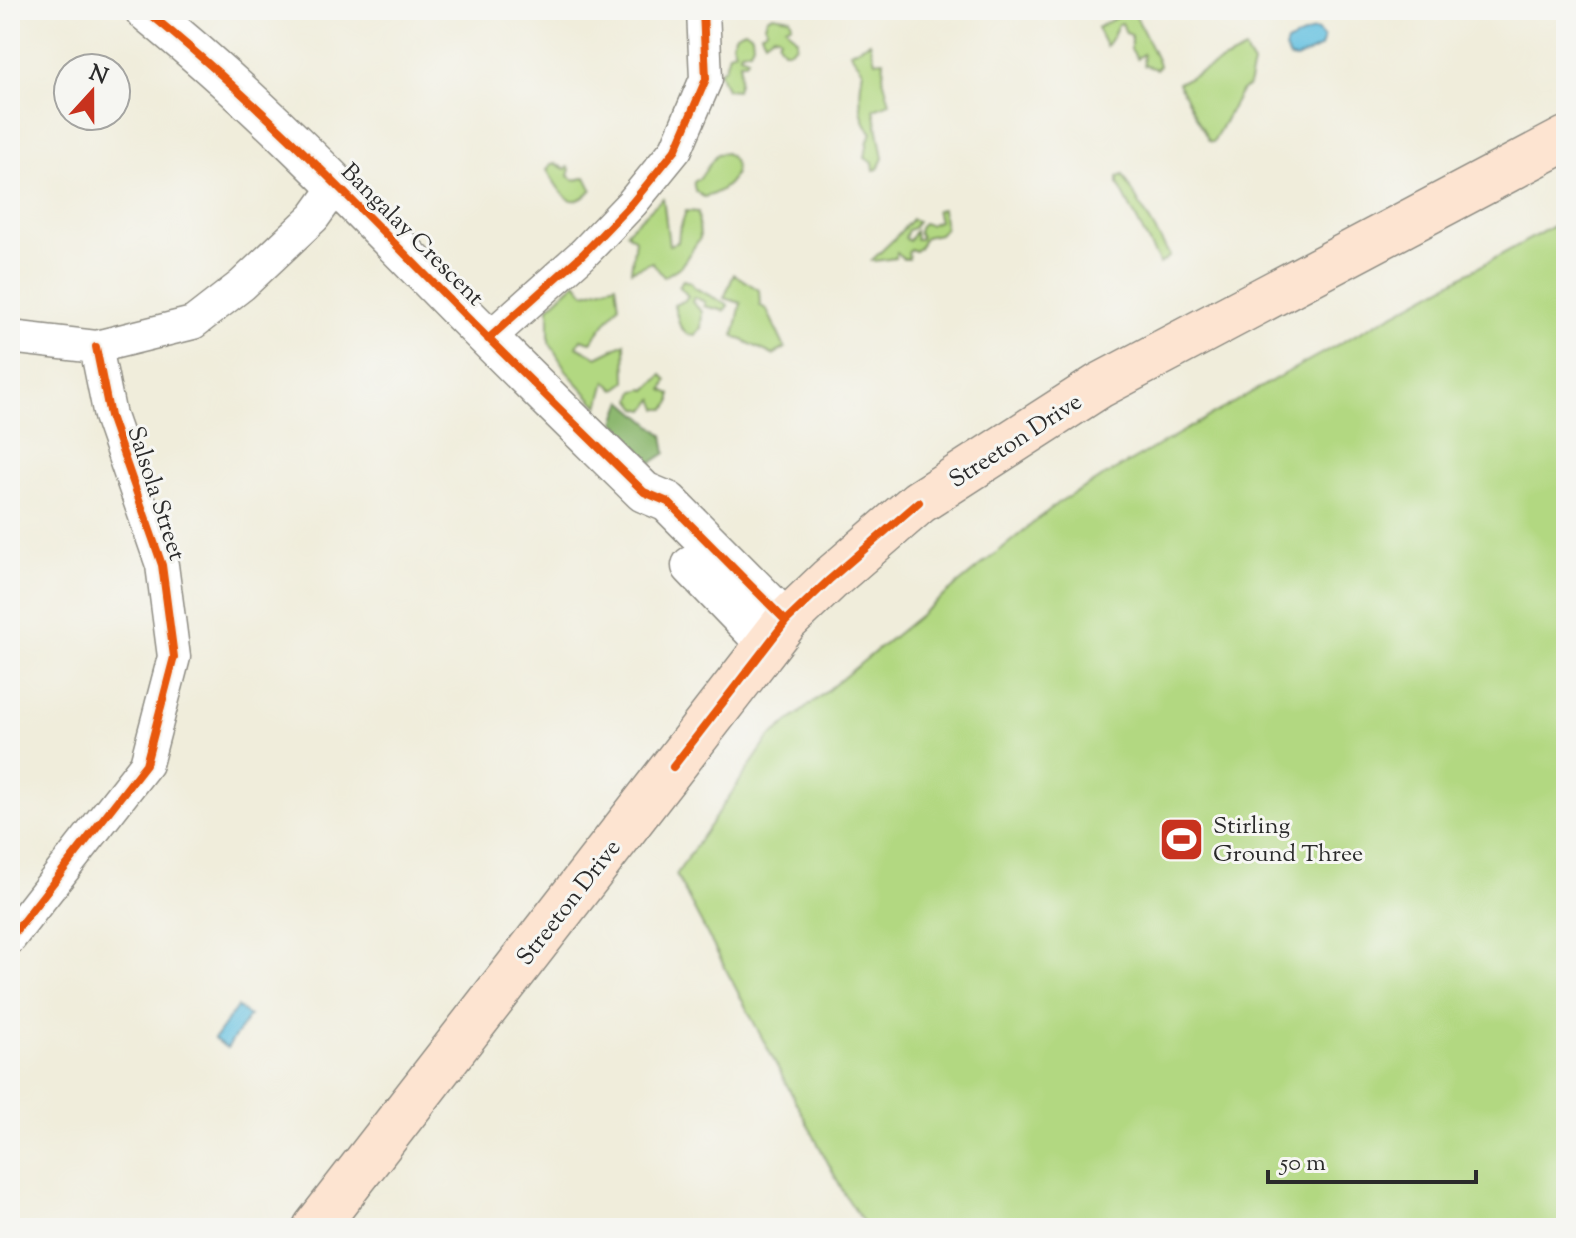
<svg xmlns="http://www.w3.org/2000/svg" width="1576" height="1238" font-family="'Sorts Mill Goudy',serif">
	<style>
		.green { fill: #b2d881; stroke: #6e8256; stroke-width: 2 }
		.forest { fill: #8db86f; stroke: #5c724d; stroke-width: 2 }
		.water { fill: #62c0e0; stroke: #467686; stroke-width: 2 }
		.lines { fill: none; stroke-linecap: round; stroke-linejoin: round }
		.minor-casing { stroke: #8e8c83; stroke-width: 35 }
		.tertiary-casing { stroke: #8e8c83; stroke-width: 43 }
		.secondary-casing { stroke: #8e8c83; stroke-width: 47 }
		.minor { stroke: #fff; stroke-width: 32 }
		.tertiary { stroke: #fff; stroke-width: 40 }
		.secondary { stroke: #fde4d1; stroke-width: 44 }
		.cycleway-casing { stroke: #f6f6f2; stroke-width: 13 }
		.cycleway { stroke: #e8590c; stroke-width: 8 }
		.labels { text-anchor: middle; stroke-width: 6; stroke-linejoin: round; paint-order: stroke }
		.street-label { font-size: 24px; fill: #2b2b2b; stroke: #f6f6f2 }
		.poi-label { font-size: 24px; fill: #2b2b2b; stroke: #f6f6f2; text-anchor: start }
	</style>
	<rect width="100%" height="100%" fill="#f6f6f2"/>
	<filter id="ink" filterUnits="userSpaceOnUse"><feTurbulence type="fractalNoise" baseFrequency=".0125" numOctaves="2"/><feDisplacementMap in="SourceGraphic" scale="16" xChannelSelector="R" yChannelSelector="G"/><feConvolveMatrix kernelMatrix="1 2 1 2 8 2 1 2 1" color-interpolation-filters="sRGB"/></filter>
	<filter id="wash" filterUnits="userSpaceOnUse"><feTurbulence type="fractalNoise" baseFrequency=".006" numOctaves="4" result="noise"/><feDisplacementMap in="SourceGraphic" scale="32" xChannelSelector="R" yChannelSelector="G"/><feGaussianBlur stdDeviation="1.8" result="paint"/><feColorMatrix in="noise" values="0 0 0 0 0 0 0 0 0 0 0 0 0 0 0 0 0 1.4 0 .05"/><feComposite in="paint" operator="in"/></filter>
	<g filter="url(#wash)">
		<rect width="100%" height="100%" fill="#f0eddb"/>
		<!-- green -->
		<path class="green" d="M1121,10H1133L1158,62L1159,66L1156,69L1144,65L1143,54L1137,58L1131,49V35L1126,33L1122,23L1118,24L1113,36L1106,46L1097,28L1121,15Z
			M773,15L790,18L792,24L786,27L797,39L796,45L790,50H783L778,42L780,38L778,36L773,35L765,41L761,33L767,29L765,25L767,18Z
			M745,30L752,35L753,44L750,50L741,51L740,55L748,58L746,62H740L739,83L737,90L726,89L719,72L725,67L729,53L735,51L732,42L736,34Z
			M870,42L875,61L884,60L883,78L890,103L874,109L883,158L878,169L874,170L873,163L865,158L868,140L872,133C857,117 859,91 863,70L850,52Z
			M1245,50L1253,65L1248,86L1240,93L1213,142L1209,141L1178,83Z
			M726,153C749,170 725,193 704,197C697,193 693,191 694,182L700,178L717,154Z
			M554,163L565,169L568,167L570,169L568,176C574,181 578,180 586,177L592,189C570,216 559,189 547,170L551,164Z
			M1123,175L1170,256L1160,264L1118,184V177Z
			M663,198L669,245L678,242L679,232L686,211L698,212L700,238L681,266L664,277L652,262L631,271L635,239L626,232Z
			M942,209L945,228L939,234L925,237L920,247L915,251L911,249L908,253L909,259H903L897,253L895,258L875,261L872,260L893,240L912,219L917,221L913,228L908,230L905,238L909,241L915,231L916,239H920L921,237L918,232L920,226L923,223L929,225L939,221L936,210Z
			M1566,219V1228H867L845,1195L676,875L769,738L1059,502L1275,379Z
			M734,274L759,290L760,305L767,310L785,348L773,355L734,336L741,303L724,298Z
			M683,280L690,282L695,288L728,305L725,311L704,306L705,302L694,297L692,302L702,312L701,328L695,335L687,334L680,326L674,305L684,301L688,296L679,286Z
			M576,282L585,293L616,284L619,305L591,342L581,339L577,346L597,357L625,343L626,382L615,390L606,381L599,407L568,373L549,342V307Z
			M662,375L667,380L663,390L671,394V402L666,409H658L654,399L646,410L638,408L632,400L635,391L644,389L647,390Z"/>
		<!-- forest -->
		<path class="forest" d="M623,401L663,435L666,453L651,463L615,422Z"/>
		<!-- water -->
		<path class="water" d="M1313,30L1318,31L1324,38L1321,47L1296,59L1290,58L1285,49L1287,43Z
			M237,1007L249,1016L227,1048L214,1039Z"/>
	</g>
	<g filter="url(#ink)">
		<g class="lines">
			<defs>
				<path id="minor" d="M10,337L96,347L193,323L242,285L314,217L337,185
					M488,339L583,254L632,203L676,149L706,79L703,10
					M10,938L146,764L174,657L162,565L110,416L96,347"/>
				<path id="tertiary" d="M145,10C254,98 351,199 449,299C513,364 579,428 644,492L668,502L786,621
					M692,566L768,645"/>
				<path id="secondary" d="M315,1228L786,621L829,580L919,502L1099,386L1566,139"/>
			</defs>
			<!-- minor casing -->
			<use href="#minor" class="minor-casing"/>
			<!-- tertiary casing -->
			<use href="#tertiary" class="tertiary-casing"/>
			<!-- secondary casing -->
			<use href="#secondary" class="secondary-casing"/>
			<!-- minor -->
			<use href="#minor" class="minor"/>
			<!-- tertiary -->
			<use href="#tertiary" class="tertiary"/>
			<!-- secondary -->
			<use href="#secondary" class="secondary"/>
			<defs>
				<path id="cycleway" d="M145,10C254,98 351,199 449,299C513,364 579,428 644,492L668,502L786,621
					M488,339L583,254L632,203L676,149L706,79L703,10
					M673,767L786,621L829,580L919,502
					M10,938L146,764L174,657L162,565L110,416L96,347"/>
			</defs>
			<!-- cycleway casing -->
			<use href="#cycleway" class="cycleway-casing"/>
			<!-- cycleway -->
			<use href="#cycleway" class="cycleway"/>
		</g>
	</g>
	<!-- icons -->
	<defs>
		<symbol id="stadium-square" viewBox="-11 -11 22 22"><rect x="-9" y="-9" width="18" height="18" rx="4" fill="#c8321e" stroke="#f6f6f2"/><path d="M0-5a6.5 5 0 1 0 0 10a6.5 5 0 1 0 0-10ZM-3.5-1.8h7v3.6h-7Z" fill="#fff"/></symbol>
	</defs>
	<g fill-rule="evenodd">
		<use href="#stadium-square" x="1156" y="814" width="51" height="51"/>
	</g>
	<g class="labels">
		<!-- street labels -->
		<g class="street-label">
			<text transform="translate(413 234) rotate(45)" y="8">Bangalay Crescent</text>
			<text transform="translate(1015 440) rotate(-33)" y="8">Streeton Drive</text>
			<text transform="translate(157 493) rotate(72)" y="8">Salsola Street</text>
			<text transform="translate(568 902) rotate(-52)" y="8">Streeton Drive</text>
		</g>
		<!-- poi labels -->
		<g class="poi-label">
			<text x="1213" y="833">Stirling<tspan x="1213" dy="28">Ground Three</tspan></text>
		</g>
	</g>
	<!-- margin -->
	<rect width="1576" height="1238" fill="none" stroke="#f6f6f2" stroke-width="40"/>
	<!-- north arrow -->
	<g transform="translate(92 92) rotate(21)"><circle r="38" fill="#f6f6f2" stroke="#a5a5a2" stroke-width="2"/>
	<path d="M0-6L14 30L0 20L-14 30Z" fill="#c8321e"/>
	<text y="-12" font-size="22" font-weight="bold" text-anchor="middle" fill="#2b2b2b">N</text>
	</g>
	<!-- scale -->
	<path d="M1268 1170v12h208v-12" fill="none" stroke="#2b2b2b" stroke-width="4"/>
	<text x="1280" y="1170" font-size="24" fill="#2b2b2b" stroke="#f6f6f2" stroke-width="6" paint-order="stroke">50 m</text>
</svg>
